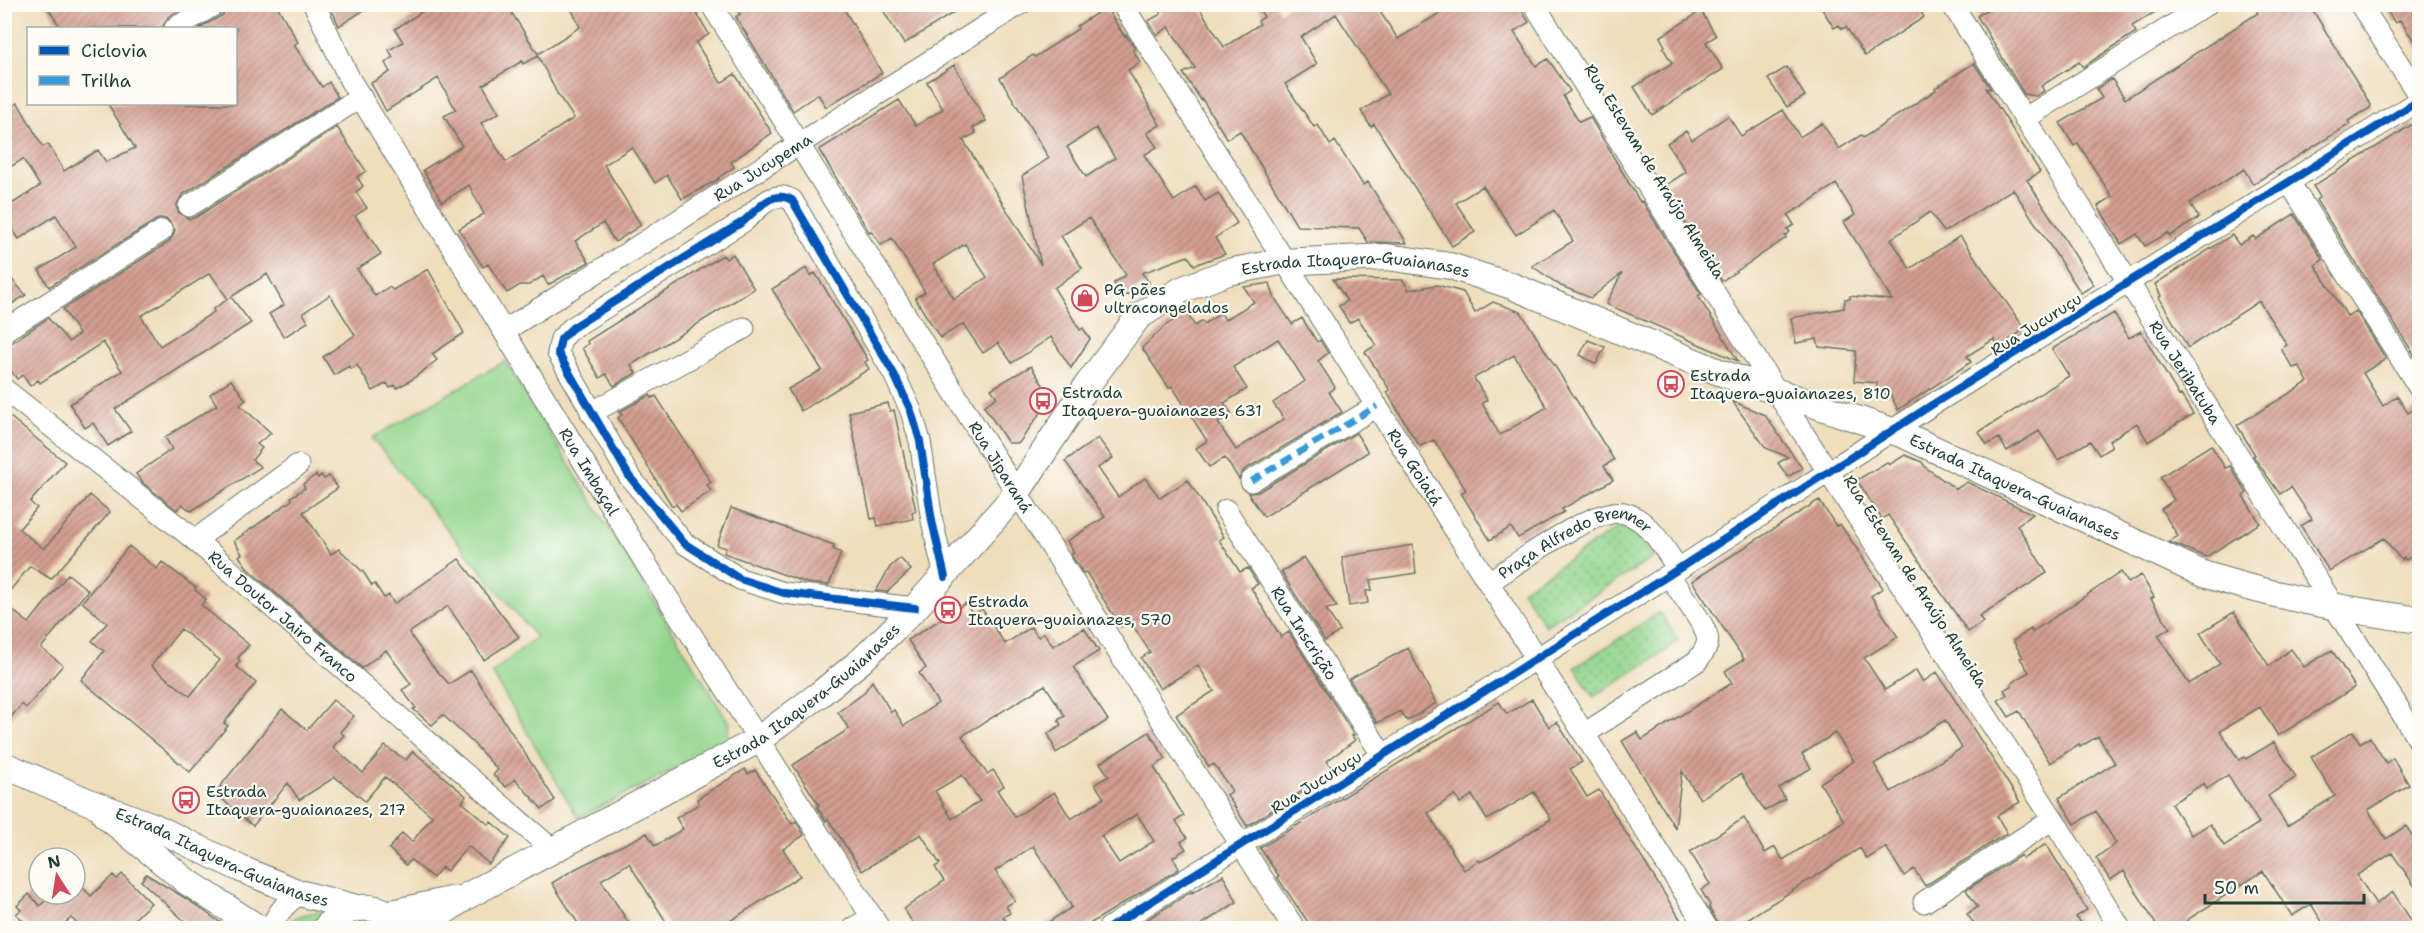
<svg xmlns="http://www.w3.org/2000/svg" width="2424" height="933" font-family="'Shantell Sans',sans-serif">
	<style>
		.grass { fill: #93d58d; stroke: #598960; stroke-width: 1.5 }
		.park { fill: url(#park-dots); stroke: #598960; stroke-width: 1.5 }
		.building { fill: url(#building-hatch); fill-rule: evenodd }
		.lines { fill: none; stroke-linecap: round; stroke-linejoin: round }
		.minor-casing { stroke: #687564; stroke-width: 23 }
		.major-casing { stroke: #687564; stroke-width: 28 }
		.minor { stroke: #fff; stroke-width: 21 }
		.major { stroke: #fff; stroke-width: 26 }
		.quiet { stroke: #3a99d8; stroke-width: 6; stroke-dasharray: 12 6; stroke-linecap: butt }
		.cycleway-casing { stroke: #fdfcf7; stroke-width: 11 }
		.cycleway { stroke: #0057b8; stroke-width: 8 }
		.labels { text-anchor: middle; stroke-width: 4.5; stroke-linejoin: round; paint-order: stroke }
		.street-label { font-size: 16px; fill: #1f3d34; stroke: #fdfcf7 }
		.poi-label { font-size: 16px; fill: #1f3d34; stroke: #fdfcf7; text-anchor: start }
	</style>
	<defs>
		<pattern id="park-dots" width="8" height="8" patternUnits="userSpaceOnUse" patternTransform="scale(1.5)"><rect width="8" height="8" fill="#93d58d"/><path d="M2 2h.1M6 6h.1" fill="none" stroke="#77ae74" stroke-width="1.8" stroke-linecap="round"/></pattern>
		<pattern id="building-hatch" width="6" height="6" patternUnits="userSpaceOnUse" patternTransform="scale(1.5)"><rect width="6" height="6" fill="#d49e91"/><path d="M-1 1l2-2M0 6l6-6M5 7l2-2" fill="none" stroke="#ab8277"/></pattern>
	</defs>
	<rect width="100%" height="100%" fill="#fdfcf7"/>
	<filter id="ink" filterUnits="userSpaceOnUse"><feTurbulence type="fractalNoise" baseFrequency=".0167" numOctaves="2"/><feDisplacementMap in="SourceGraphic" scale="12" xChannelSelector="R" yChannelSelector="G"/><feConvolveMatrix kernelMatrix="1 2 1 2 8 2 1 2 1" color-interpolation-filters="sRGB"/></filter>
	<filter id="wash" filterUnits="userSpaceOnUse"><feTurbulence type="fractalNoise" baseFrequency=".008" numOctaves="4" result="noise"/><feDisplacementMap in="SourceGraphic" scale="24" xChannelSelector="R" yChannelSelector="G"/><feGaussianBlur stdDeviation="1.35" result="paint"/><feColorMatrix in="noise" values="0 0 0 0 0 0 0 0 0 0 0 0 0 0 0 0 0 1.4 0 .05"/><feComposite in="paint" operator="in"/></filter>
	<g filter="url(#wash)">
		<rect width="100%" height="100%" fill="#efddbc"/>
		<!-- grass -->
		<path class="grass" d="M505,361L730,724L727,743L578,818L492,673L536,637L372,438Z
			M319,912L328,915L317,928H286C292,916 305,913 319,912Z"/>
		<!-- park -->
		<path class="park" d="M1628,521L1653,558L1545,626L1522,590Z
			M1660,612L1678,640L1667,650L1593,697L1575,667Z"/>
		<g id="blocks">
			<!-- building -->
			<path class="building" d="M45,4H190L168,17L162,28H61Z
				M229,4H276L298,42L294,45L322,87L329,82L338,97L182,195L176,206L179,213L189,219L196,217L337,127L366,171L357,177L363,186L356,192L367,208L355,216L381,254L357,269L375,296L389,287L393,290L428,269L464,333L432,354L437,360L411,380L397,388L395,385L390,388L387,383L373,391L357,365L351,369L349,366L334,375L323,357L355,335L330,295L303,313L308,322L284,337L269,314L284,305L267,274L231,297L251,323L115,409L131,431L108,446L93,423L85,428L70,404L122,371L103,342L40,383L38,380L30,386L23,375L17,379L4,361V348L48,318L69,342L79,334L63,309L169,242L173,236L175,230L168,220L162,218L156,220L49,287L39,270L76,247L56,215L19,239L4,217V209L40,186L23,159L4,171V112L18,103L43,147L48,144L64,171L98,150L106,162L135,148L108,104H236V28H199L223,15ZM210,273L228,299L213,309L214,312L160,346L141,316Z
				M329,4H374L339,26Z
				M434,4H506L538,54L580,27L569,4H691L709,34L696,43L721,83L735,74L772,133L731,162L734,167L718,178L719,179L682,199L667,175L655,183L632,147L604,165L641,225L615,242L603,223L575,241L589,262L548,285L543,276L529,285H520L507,293L488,264L483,267L459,229L484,214L469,185L442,202L423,170L462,146L444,116L456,110L438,78L386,111L371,83L390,72L385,63L393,57L389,50L403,42L395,29ZM538,56L557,93L574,118L506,162L481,123L499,113L483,85L522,61L523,64Z
				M734,4H841L882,73L826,107L818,94L793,111L736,17L740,14Z
				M879,4H967L904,44Z
				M1155,4H1197L1224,47L1260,24L1258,21L1264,17L1256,4H1275L1280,12L1291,4H1375L1398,39L1454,4H1518L1529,22L1514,32L1536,66L1548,59L1570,91L1563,96L1579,122L1590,117L1640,202L1642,201L1701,294L1698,296L1738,361L1606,304L1622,273L1591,298L1561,286L1532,266L1573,241L1554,210L1516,235L1483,186L1456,203L1475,232L1452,246L1374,124L1371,127L1361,111L1388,94L1336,14L1301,37L1317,64L1285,84L1314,127L1318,125L1330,145L1335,141L1363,185L1368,182L1407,243L1368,242L1359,228L1297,226L1240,131L1227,139L1202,99L1201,100L1183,73L1195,68L1169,27L1157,35L1148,21L1161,14Z
				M1819,4H1916L1924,17L1865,56L1846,27L1842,29L1839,25L1834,28Z
				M1996,4H2168L2132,26L2136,32L2098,57L2083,67L2079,62L2041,86L2044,91L2036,96L2024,94L1977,16Z
				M2252,4H2309L2371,105L2370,108L2348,121L2350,124L2253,184L2244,169L2216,187L2190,203L2199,218L2170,236L2168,233L2145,246L2137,234L2121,244L2098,206L2112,197L2078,143L2074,146L2060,123L2102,98L2096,89L2112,79L2125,99L2258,13Z
				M2382,4H2420V50L2400,20L2395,23Z
				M1106,7L1124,36L1126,35L1135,48L1133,50L1140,62L1128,70L1160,125L1147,133L1157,147L1144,155L1174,201L1196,186L1205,201L1218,193L1237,223L1215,238L1225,254L1194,265L1188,256L1142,273L1149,282L1123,297L1114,283L1126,275L1089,218L1061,236L1082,268L1054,288L1080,330L1083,328L1090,339L1071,368L1051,337L1012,363L998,343L983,353L963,324L940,338L915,298L925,292L892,238L881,245L871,231L869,232L819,150L899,100L916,126L943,109L927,82L954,65L986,121L973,128L976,133L963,140L1041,265L1022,176L1049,158L1000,78L1033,55L1035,57L1078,29L1077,26ZM1096,128L1115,158L1086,177L1067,147ZM965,244L987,277L954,299L933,264Z
				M1701,11L1716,36L1706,42L1723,69L1652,115L1634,87L1672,63L1663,48L1665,46L1660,37Z
				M1974,63L1991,89L1986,88L2040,172L2027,180L2094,285L2081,293L2013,189L1944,232L1930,212L1891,239L1910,269L1960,236L2025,329L1999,347L1994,339L1967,356L1971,362L1898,410L1890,394L1876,393L1877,383L1854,381L1856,351L1819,347L1817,339L1796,343L1791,318L1844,308L1845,299H1850V296L1892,300L1844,222L1855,215L1836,184L1788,215L1794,225L1787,229L1790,232L1785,236L1786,238L1722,281L1663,187L1686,172L1667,143L1686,131L1692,140L1728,116L1741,136L1783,110L1800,137L1822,123L1839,149L1861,135L1863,138L1936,90L1935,88Z
				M1787,67L1805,96L1787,107L1768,79Z
				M2413,124L2420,135V364L2316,200L2320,197L2313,186Z
				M2294,214L2323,260L2315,265L2347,316L2356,311L2386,359L2363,373L2383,406L2397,396L2408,413L2420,406V552L2406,560L2404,558L2402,560L2397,555L2384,538L2329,571L2301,526L2312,519L2291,487L2280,494L2253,456L2255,455L2237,425L2308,382L2299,366L2293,368L2281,349L2287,345L2259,301L2188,348L2159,297L2161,296L2155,284L2232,235L2239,245L2253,236L2256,239Z
				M733,254L754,289L631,365L636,373L614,386L606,374L600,378L582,348L588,344L587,341L723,255L726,259Z
				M806,268L810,276L815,273L824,287L868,360L865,362L869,369L801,411L788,389L822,370L772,289Z
				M4,271L26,295L4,309Z
				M1333,279L1403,280L1409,290L1437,285L1463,292L1475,313L1493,302L1521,312L1614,460L1604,466L1613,480L1562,509L1564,512L1518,538L1511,527L1490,540L1461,493L1466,490L1434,440L1420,446L1411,433L1387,392L1390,390L1365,352L1376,345L1358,318L1349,323L1339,306L1347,301ZM1514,355L1547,407L1500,435L1482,403L1487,400L1474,378Z
				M1270,283L1274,297L1292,324L1302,318L1317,342L1320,340L1328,353L1318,361L1335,387L1329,392L1342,412L1244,470L1239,479L1225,458L1209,467L1196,448L1207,441L1172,386L1169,388L1142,348L1165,326L1186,312L1195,326L1202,321L1204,324L1221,313L1225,320L1254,302L1244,287ZM1278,339L1305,381L1273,403L1284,419L1236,450L1218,423L1232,414L1224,403L1247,389L1233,367Z
				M2114,313L2129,338L2141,331L2179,396L2181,395L2193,414L2148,442L2137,423L2109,441L2112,447L2099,455L2090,441L2058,460L2039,431L2007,451L1999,438L1987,445L1979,432L2069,376L2052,349Z
				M1588,340L1605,347L1596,364L1580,355Z
				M1031,366L1051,398L1019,443H1008L984,406L997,397L991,389Z
				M231,380L246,400L240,405L271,433L257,444L262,448L252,460L261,467L191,511L182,504L177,510L144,484L136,474L172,449L165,437L217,405L210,394Z
				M650,395L652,398L656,396L711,482L707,485L711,491L681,511L676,504L672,506L618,418L622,415L619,412Z
				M1732,401L1765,415L1802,468L1788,477L1778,463L1788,457L1766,448Z
				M888,403L890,411L894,410L916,511L912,512L913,519L878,526L876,518L871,519L849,412Z
				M4,412L65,462L30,502L37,508L19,529L44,549L90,495L110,512L51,579L30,566L4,598Z
				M1356,433L1368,452L1264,517L1248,493L1258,492Z
				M1098,438L1113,458L1098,468L1118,497L1145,478L1160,498L1188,480L1224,537L1219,540L1240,572L1248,568L1258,584L1251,588L1281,637L1289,632L1354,735L1352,736L1355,740L1327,761L1334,771L1247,826L1227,795L1232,791L1214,764L1209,767L1176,715L1214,691L1198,665L1160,689L1141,658L1150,652L1130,621L1121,627L1086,572L1083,573L1071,555L1074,553L1067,541L1105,517L1065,461Z
				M2211,445L2225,468L2230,466L2247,493L2243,496L2260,523L2206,557L2169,542L2178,536L2161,509L2174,500L2160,477Z
				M1905,455L1922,462L1925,467L1956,489L1967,482L2033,514L2017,525L2047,573L1979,616L1983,622L1968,632L1888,515L1882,519L1857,480L1887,462L1889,465Z
				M316,475L318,478L321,475L324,479L329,476L338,488L303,512L331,554L339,549L364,573L372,586L375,584L384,598L389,595L394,604L459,559L519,637L484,660L448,606L409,633L430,663L449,684L471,670L555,800L542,809L515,779L506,787L493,775L498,770L475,745L443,715L432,725L413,709L416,708L402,690L411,684L386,650L362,668L248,569L239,556L242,554L234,541L292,500L291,497L305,488L303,484Z
				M1819,500L1836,526L1840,524L1883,588L1871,596L1898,637L1864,658L1885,690L1916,670L1923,682L1937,672L2020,802L1997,816L2007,833L1925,886L1914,869L1904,876L1886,847L1867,859L1860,848L1733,928H1720L1709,907L1710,905L1701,890L1710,884L1690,852L1744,818L1765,853L1775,847L1783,860L1844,821L1820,783L1854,761L1835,733L1802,754L1811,768L1779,788L1785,799L1765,811L1741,774L1700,799L1682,771L1675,828L1622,741L1637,732L1642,740L1732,683L1725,671L1744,659L1692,581ZM1945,720L1962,748L1891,792L1874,764Z
				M731,508L834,545L833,549L841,553L829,585L807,583L724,553L726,548L717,545Z
				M1413,545L1416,573L1370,580L1372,590L1366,591L1368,603L1349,606L1342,557Z
				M129,546L157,569L162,562L196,588L195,590L206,599L201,605L249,645L238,658L240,661L236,666L256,683L224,723L228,726L190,772L81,680L104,651L92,641L107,623L82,602ZM181,629L220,660L190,696L151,666Z
				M1304,557L1337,607L1326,609L1340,631L1325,641L1281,572Z
				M900,558L911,570L887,592L876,591L890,567Z
				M2121,572L2128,583L2141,575L2154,597L2151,599L2170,628L2158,635L2189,684L2220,664L2200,633L2234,612L2269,666L2291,649L2304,667L2332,650L2355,687L2278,736L2260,707L2220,731L2239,760L2245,757L2246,759L2274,742L2296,777L2268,796L2287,826L2335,796L2311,757L2353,731L2360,743L2370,737L2386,763L2393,758L2409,785L2368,810L2386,839L2406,826L2420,847V894L2392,853L2357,875L2376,904L2393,892L2416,928H2364L2362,925L2356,928H2326L2311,904L2292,916L2263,871L2187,920L2193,928H2158L2124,871L2110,880L2096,858L2116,843L2096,811L2075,824L2059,798L2115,763L2098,736L2080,747L2079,744L2050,763L2019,711L2009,717L1998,700L2007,695L2004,690L2012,685L2011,683L2029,672L2020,658L2023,657L2013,641L2031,629L2032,632ZM2228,775L2259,823L2224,846L2210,824L2191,835L2171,804L2204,783L2207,789Z
				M68,574L88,590L41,648L63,665L26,708L22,704L4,725V604L29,623Z
				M966,603L973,615L982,609L1005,644L1031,627L1038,637L1044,633L1053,646L1084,628L1099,651L1073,667L1108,720L1091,731L1056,753L1048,733L1061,725L1058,720L1065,716L1045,685L962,736L987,774L993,770L1004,786L997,790L1015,817L1054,792L1071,819L1104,798L1095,784L1109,776L1100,763L1149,732L1166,759L1154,767L1184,816L1176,821L1187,838L1181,842L1186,849L1173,857L1179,869L1083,928H1039L1072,907L1033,846L995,871L1015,901L1006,906L1010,913L1003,917L1010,928H916L904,909L944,881L935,867L940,864L921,834L862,871L828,819L826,821L817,807L819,805L793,765L849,729L838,712L863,694L872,681L891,712L894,710L904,726L938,703L919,673L926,668L908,640ZM962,775L980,801L952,819L935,791ZM1137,814L1154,841L1119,863L1101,836Z
				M1408,648L1436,703L1407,721L1400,711L1377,723L1349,679Z
				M1532,699L1549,727L1557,722L1582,762L1570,769L1587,797L1599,790L1684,925L1688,922L1692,928H1312L1277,877L1279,876L1260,848L1499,702L1507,714ZM1534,792L1551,819L1492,856L1480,862L1479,860L1464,870L1428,813L1455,795L1460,803L1472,795L1487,820Z
				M333,700L354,716L340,732L344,735L333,747L363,773L385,746L406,760L413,751L466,796L462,802L489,825L491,822L510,838L489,864L468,846L447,871L442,867L433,878L411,860L406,865L389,849L402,833L412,842L432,816L385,777L365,801L335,777L299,800L288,783L253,826L215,793L282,709L307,730Z
				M745,769L748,774L755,770L792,824L796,821L804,835L783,849L800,876L719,928H670L629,863L601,880L632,928H581L552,883L575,869L647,833L655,846L683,829L676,818L699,804L697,799Z
				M2046,844L2087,910L2076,917L2083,928H1977L1967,914L1978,907L1966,890L2021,855L2023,859Z
				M122,874L151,903L125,928H82L71,918L60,928H31L16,914L21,910L17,906L29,894L40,906L52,894H75V880L91,896L113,875L117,879Z
				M146,874L188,900L228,928H192L141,881Z
				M1223,875L1237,902L1196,928H1142L1140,924L1192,891V893Z"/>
		</g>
	</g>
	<g filter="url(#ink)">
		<use href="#blocks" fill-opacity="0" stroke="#687564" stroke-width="1.5"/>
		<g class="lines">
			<defs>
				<g id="minor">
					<path id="s1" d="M314,4L350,80L648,567L879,928"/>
					<path id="s2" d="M711,4L1017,493L1294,928"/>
					<path id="s3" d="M1122,4L1707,928"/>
					<path d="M1534,4L1783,402L2053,819L2120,928"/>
					<path id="s4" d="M1952,4L2420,742"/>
					<path d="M2360,4L2420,97"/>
					<path d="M175,28L216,4"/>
					<path d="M2024,119L2207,4"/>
					<path d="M2289,182L2420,389"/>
					<path d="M189,206L361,97"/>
					<path d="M4,331L162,231"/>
					<path id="s5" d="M504,331L1020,4"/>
					<path id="s6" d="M4,389L195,540L554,851"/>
					<path d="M591,413L744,328"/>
					<path d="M1251,481L1377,406"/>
					<path id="s7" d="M1226,510L1383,756"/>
					<path d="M195,540L298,465"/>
					<path id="s8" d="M1489,582C1515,565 1595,506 1624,513C1648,518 1665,550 1678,569"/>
					<path d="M915,608L784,593L740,579L684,543L629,476L558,353L561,339L572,328L744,221C759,208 772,189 792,200L894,374L911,411L920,441L932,521L945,577"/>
					<path d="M1584,734L1697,661C1702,654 1710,646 1707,636C1703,621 1678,590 1669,575"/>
					<path d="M1924,902L2053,819"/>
					<path d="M272,928C276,912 287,904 299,893"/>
					<path d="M854,928L872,917"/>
					<path d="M1109,928L1669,575L1930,406L2420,100"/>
				</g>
				<g id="major">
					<path id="s9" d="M4,765L89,802L153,826L241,869L299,893L357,908"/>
					<path d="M105,815L186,881L258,928"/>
					<path d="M387,914L455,899"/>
					<path d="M326,928C342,903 386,899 401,928"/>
					<path id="s10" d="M420,928L467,896L758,740L820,694L862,660L915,608L1017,493L1088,384L1138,317L1181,290L1228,272L1280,262L1387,257L1450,266L1512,286L1719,372L1904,435L2203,574C2274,597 2346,610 2420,620"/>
				</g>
			</defs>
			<!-- minor casing -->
			<use href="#minor" class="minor-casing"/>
			<!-- major casing -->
			<use href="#major" class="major-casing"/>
			<!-- minor -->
			<use href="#minor" class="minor"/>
			<!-- major -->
			<use href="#major" class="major"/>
			<!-- quiet -->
			<path class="quiet" d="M1251,481L1377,406"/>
			<defs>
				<path id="cycleway" d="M915,608L784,593L740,579L684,543L629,476L558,353L561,339L572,328L744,221C759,208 772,189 792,200L894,374L911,411L920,441L932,521L945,577
					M1109,928L1669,575L1930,406L2420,100"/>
			</defs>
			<!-- cycleway casing -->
			<use href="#cycleway" class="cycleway-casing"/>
			<!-- cycleway -->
			<use href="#cycleway" class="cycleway"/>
		</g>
	</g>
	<!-- icons -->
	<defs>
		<symbol id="shop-ring" viewBox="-11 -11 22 22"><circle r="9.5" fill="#fdfcf7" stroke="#d1495b" stroke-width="1.5"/><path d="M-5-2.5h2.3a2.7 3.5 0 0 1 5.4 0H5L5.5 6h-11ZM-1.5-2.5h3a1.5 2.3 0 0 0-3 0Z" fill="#d1495b"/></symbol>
		<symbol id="bus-ring" viewBox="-11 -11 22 22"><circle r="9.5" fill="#fdfcf7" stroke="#d1495b" stroke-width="1.5"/><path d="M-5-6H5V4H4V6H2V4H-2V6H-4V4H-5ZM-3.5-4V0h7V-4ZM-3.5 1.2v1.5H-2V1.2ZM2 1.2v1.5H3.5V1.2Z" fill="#d1495b"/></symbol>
	</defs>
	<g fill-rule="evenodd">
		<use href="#shop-ring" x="1070" y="283" width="30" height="30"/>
		<use href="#bus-ring" x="1656" y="369" width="30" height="30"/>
		<use href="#bus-ring" x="1028" y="386" width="30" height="30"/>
		<use href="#bus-ring" x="933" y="595" width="30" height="30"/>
		<use href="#bus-ring" x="171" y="785" width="30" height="30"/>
	</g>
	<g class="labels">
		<!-- street labels -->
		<g class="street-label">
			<text dy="6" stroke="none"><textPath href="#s5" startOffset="306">Rua Jucupema</textPath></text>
			<text transform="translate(1655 171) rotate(58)" y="6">Rua Estevam de Araújo Almeida</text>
			<text dy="6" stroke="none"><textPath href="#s10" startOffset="1190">Estrada Itaquera-Guaianases</textPath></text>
			<text transform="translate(2036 324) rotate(-32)" y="6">Rua Jucuruçu</text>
			<text dy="6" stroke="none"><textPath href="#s4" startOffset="436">Rua Jeribatuba</textPath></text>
			<text dy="6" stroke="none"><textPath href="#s3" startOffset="548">Rua Goiatá</textPath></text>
			<text dy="6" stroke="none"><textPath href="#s2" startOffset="546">Rua Jiparaná</textPath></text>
			<text dy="6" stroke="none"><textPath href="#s1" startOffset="543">Rua Imbaçal</textPath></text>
			<text dy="6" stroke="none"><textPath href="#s10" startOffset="1892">Estrada Itaquera-Guaianases</textPath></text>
			<text dy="6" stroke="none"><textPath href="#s8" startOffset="99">Praça Alfredo Brenner</textPath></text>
			<text transform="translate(1916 581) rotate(57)" y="6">Rua Estevam de Araújo Almeida</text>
			<text dy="6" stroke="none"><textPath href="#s6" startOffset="360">Rua Doutor Jairo Franco</textPath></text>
			<text dy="6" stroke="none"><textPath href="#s7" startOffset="146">Rua Inscrição</textPath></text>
			<text dy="6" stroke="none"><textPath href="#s10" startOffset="452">Estrada Itaquera-Guaianases</textPath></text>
			<text transform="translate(1316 782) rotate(-32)" y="6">Rua Jucuruçu</text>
			<text dy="6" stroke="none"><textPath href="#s9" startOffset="237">Estrada Itaquera-Guaianases</textPath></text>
		</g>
		<!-- poi labels -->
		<g class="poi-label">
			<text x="1104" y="295">PG pães<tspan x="1104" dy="18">ultracongelados</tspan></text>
			<text x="1690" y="381">Estrada<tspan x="1690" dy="18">Itaquera-guaianazes, 810</tspan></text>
			<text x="1062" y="398">Estrada<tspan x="1062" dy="18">Itaquera-guaianazes, 631</tspan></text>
			<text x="968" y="607">Estrada<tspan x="968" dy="18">Itaquera-guaianazes, 570</tspan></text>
			<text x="206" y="797">Estrada<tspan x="206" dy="18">Itaquera-guaianazes, 217</tspan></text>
		</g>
	</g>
	<!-- margin -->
	<rect width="2424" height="933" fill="none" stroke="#fdfcf7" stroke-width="24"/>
	<!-- legend -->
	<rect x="27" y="27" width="210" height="78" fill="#fdfcf7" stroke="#a4b0a9" stroke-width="1.5"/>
	<rect x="39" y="46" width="30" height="9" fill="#0057b8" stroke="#a4b0a9" stroke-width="1.5"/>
	<text x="81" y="57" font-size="18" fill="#1f3d34">Ciclovia</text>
	<rect x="39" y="76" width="30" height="9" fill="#3a99d8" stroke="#a4b0a9" stroke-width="1.5"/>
	<text x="81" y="87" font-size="18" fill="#1f3d34">Trilha</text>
	<!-- north arrow -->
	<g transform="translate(57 876) rotate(348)"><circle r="28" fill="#fdfcf7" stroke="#a4b0a9" stroke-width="1.5"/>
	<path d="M0-4.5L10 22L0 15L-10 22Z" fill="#d1495b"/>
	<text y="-9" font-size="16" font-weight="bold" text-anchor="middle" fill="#1f3d34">N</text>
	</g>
	<!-- scale -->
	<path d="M2205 894v9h159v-9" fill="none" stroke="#1f3d34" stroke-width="3"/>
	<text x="2214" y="894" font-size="18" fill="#1f3d34" stroke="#fdfcf7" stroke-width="4.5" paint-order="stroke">50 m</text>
</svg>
